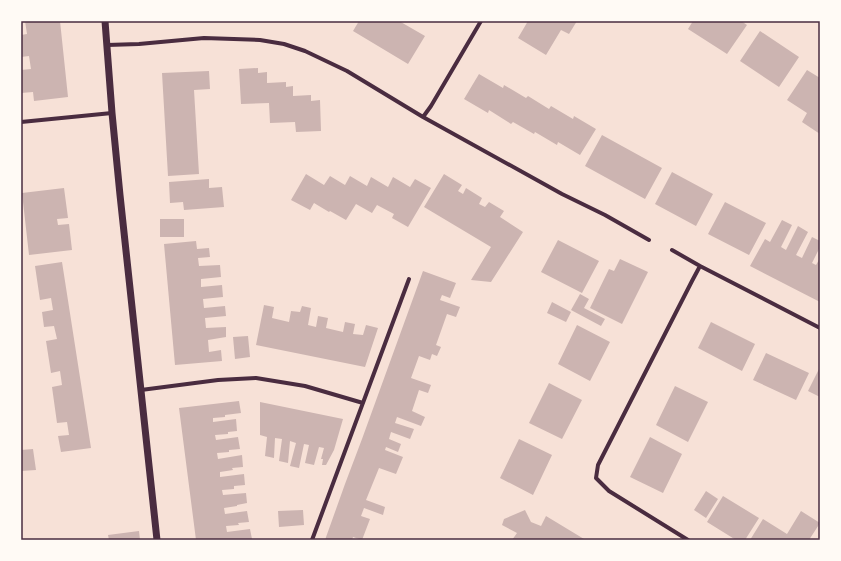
<svg xmlns="http://www.w3.org/2000/svg" width="841" height="561" font-family="Poppins,sans-serif">
	<style>
		.building { fill: #ccb4b1 }
		.lines { fill: none; stroke-linecap: round; stroke-linejoin: round }
		.minor { stroke: #4a2c40; stroke-width: 4 }
		.tertiary { stroke: #4a2c40; stroke-width: 7 }
		.neatline { fill: none; stroke: #4a2c40; stroke-width: 1.5 }
	</style>
	<rect width="100%" height="100%" fill="#f7e1d7"/>
	<!-- building -->
	<path class="building" d="M25,21H60L68,97L34,101L33,92L21,93V70L31,69L29,56L21,57V35L27,34Z
		M359,21H399L425,36L408,64L353,31Z
		M528,21H577L569,34L561,30L546,55L518,38Z
		M693,21H741L747,25L727,54L688,29Z
		M760,31L799,57L779,87L740,61Z
		M258,68V73L267,72V83L286,82V87L293,86V96L311,95V101L320,100L321,131L296,132L295,122L270,123L269,103L241,104L239,69Z
		M807,70L820,78V134L802,122L807,113L787,100Z
		M209,71L210,89L194,90L199,174L168,176L162,73Z
		M479,74L503,88L504,85L526,98L528,96L549,109L551,106L573,119L574,116L596,129L580,155L558,142L557,145L535,132L534,134L513,122L511,124L489,110L488,113L464,99Z
		M602,135L662,168L645,199L585,166Z
		M672,172L713,194L696,226L655,204Z
		M306,174L324,185L330,176L345,185L350,176L367,186L371,177L388,187L393,177L410,187L415,179L431,188L408,227L392,218L394,214L377,205L372,213L356,204L346,220L330,211L329,212L314,203L310,210L291,200Z
		M444,174L462,185L458,191L463,194L466,188L482,198L479,204L485,207L489,202L504,211L500,217L523,232L491,282L471,280L491,247L424,207Z
		M209,179V188L222,187L224,207L184,210L183,202L170,203L169,182Z
		M64,188L68,218L57,219L58,225L69,224L72,250L29,255L22,193Z
		M725,202L766,223L749,255L708,234Z
		M160,219H184V237H160Z
		M782,220L792,225L781,247L786,250L798,226L808,232L796,255L802,258L812,237L820,241V247L812,263L816,265L820,258V302L750,266L765,239L770,242Z
		M558,240L599,261L582,293L541,272Z
		M196,241L197,249L209,248L210,257L198,258L199,266L220,265L221,277L201,279V287L222,285L223,297L203,299L204,308L225,306L226,316L205,318L206,328L226,327V337L208,340L209,352L221,350L222,361L175,365L164,244Z
		M620,259L648,272L622,324L590,308L609,269L614,271Z
		M62,262L91,448L61,452L58,436L69,435L67,422L57,423L52,387L62,385L60,371L51,373L46,341L57,339L54,326L44,327L42,312L53,310L51,298L40,300L35,266Z
		M423,271L456,283L450,298L442,295L440,300L460,307L456,317L447,314L436,345L441,347L437,356L432,354L430,360L419,356L411,378L431,385L428,393L419,390L412,411L425,417L421,426L397,417L395,423L414,429L410,439L391,432L389,439L401,444L398,452L386,447L385,450L403,457L396,474L379,468L366,500L385,507L383,515L364,508L361,516L370,519L362,540L353,537L352,540H325L345,484L362,439Z
		M580,294L589,299L584,308L605,319L601,326L571,310Z
		M552,302L571,312L566,322L547,313Z
		M264,305L274,307L272,318L289,322L291,311L300,312L302,306L311,308L308,325L316,327L318,316L328,318L326,328L343,332L345,322L355,324L353,334L363,335L366,325L378,328L365,367L256,345Z
		M711,322L755,344L742,371L698,348Z
		M577,325L610,342L590,381L558,364Z
		M248,336L250,357L235,359L233,337Z
		M766,353L809,373L796,400L753,380Z
		M820,367V397L808,391Z
		M549,383L582,400L562,439L529,423Z
		M675,386L708,402L688,442L656,425Z
		M239,401L241,413L225,415V417L213,418V422L236,419L237,431L228,432V434L215,435L216,440L238,437L240,449L229,450V452L217,453L218,459L242,455L243,467L232,468L233,470L220,472V477L244,474L245,485L234,486V489L222,490L223,495L246,493L247,503L237,505V506L224,508L225,514L247,511L249,522L238,523L239,525L226,526L227,532L250,529L252,539L196,540L179,408Z
		M260,402L343,419L334,450L326,465H322L323,459H321L324,448L319,447L314,465L305,463L309,445L304,444L299,468L290,466L296,443L290,441L288,463L279,461L282,439L275,438L274,458L265,456L267,437L260,435Z
		M650,437L682,454L663,493L630,477Z
		M519,439L552,455L533,495L500,478Z
		M33,449L36,470L21,471V450Z
		M706,491L718,499L706,518L694,510Z
		M723,496L759,518L745,540H736L707,522Z
		M303,510L304,525L279,527L278,511Z
		M525,510L531,522L541,526L546,516L584,539V540H512L517,533L502,525L504,519Z
		M801,511L820,523L809,540H750L763,519L787,534Z
		M139,531L140,540H109L108,535Z"/>
	<g class="lines">
		<!-- minor -->
		<path class="minor" d="M107,45L139,44L204,38L260,40L284,44L305,51L347,71L423,117L562,194L605,215L649,240
			M423,117L431,106L481,21
			M21,122L112,113
			M672,250L700,266L820,328
			M141,390L218,380L256,378L305,386L363,403
			M312,540L409,279
			M688,540L609,491L596,478L598,465L692,281L700,266"/>
		<!-- tertiary -->
		<path class="tertiary" d="M105,21L112,113L120,195L157,540"/>
	</g>
	<!-- border -->
	<rect width="841" height="561" fill="none" stroke="#fffaf5" stroke-width="44"/>
	<rect x="22" y="22" width="797" height="517" class="neatline"/>
</svg>
